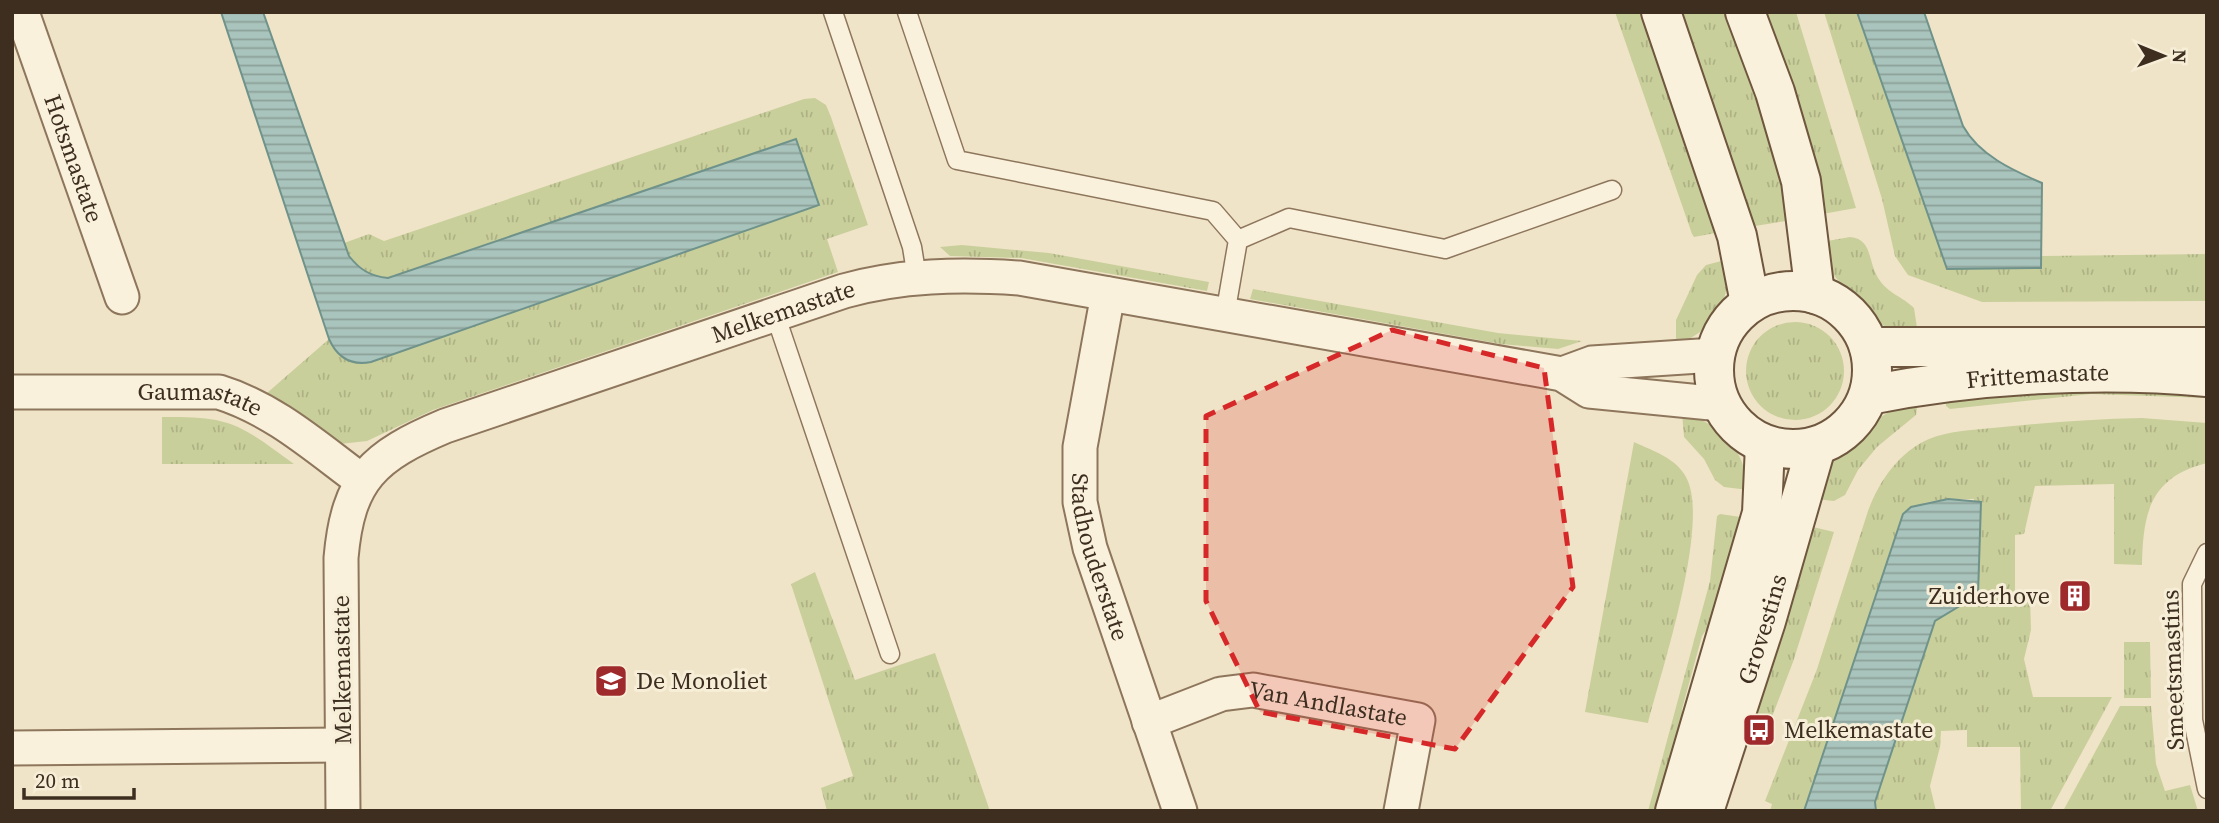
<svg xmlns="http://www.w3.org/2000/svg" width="2219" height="823" font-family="'Source Serif 4',serif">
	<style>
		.grass { fill: url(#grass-tufts) }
		.water { fill: url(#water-rules); stroke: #6f938a; stroke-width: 2 }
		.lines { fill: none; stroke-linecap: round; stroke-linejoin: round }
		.lane-casing { stroke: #8d765c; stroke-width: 21 }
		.street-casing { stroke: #8d765c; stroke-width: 37 }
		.secondary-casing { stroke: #6f573f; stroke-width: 42 }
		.lane { stroke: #faf1dc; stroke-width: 18 }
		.street { stroke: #faf1dc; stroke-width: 33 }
		.secondary { stroke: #faf1dc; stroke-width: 38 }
		.marked { fill: #d62828; fill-opacity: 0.2; stroke: #d62828; stroke-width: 5; stroke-dasharray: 14 9; stroke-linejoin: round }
		.labels { text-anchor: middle; stroke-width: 6; stroke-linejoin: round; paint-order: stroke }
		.street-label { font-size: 24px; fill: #3d2e20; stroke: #f7eed8 }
		.poi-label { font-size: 24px; fill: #3d2e20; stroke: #f7eed8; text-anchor: start }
	</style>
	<defs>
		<pattern id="grass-tufts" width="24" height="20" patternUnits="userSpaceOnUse" patternTransform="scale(1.75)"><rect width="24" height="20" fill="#c9cf9b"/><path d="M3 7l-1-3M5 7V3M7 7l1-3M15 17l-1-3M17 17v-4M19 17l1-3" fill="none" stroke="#aeb285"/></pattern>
		<pattern id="water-rules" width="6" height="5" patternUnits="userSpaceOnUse" patternTransform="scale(1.75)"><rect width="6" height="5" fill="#a9c4bc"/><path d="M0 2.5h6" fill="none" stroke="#8ba098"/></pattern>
	</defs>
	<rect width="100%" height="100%" fill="#f0e4c8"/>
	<!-- grass -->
	<path class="grass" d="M1615,12H1643L1721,232L1694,237L1692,234Z
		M1675,12H1730L1761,87L1792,220L1749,227Z
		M1760,12H1796L1856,208L1817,215Z
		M1824,12H1857L1947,269L2040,268L2042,256L2207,254V301L1982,302L1908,275L1895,256L1882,199Z
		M815,98L826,105L831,117L868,225L827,239L838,272L433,410L367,441L340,444L267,393L329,339C337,357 350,366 370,362L818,205L796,139L388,278C365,275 352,265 344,243L369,234L384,241L804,99Z
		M1850,237C1872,239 1868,260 1877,276C1886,293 1902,296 1914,308L1918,334L1887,328L1879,322L1836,278L1828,267L1822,242Z
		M962,245L1049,253L1209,282L1207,291L1021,258L950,256L940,247Z
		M1729,259C1729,301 1719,325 1680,344L1676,342V320L1697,275L1706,265Z
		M1253,289L1498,333L1582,341L1558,349L1501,344L1250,299Z
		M1746 371a49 49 0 1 1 98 0a49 49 0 1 1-98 0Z
		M2207,389V398L2091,394L1950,409L1946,406V394Z
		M1918,401L1916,415L1877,447L1858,470L1845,495L1834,501L1816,499L1829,466L1881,417L1899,405Z
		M1682,413C1721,423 1746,451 1748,490L1724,487L1715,480L1704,459L1684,437Z
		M162,417C232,416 239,424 294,464H162Z
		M2142,418L2207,423V463C2150,477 2143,513 2142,565L2114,564V484L2035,486L2024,534L2015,535V596L2030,597L2031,630L2024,659L2033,697H2112L2050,811H2021L2020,747H1967V730L1941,731L1940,747L1930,786L1936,811H1876L1875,802L1935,621L1973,599L1979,590L1974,499C1952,499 1919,498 1903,515L1804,811H1770L1772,804L1765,801L1816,672L1868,511C1879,481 1899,452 1929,439C1948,431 1972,430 1992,428C2042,423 2091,419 2142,418Z
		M1634,442C1653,451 1676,458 1686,477C1711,522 1661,672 1648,723L1585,712Z
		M1720,514L1748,518L1731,593L1702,636L1682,709L1685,747L1666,811H1648L1710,581L1717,516Z
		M1809,526L1834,532L1793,662L1767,730L1756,726L1768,644Z
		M815,572L855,680L935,653L990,811H827L821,788L853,776L791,584Z
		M2124,642H2150L2151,698H2124Z
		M2120,706H2151L2156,764L2165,791L2190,785L2198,811H2063Z"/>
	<!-- water -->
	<path class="water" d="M221,12H263L349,256C360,270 370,276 388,278L796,139L819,205L371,362C350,366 337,357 329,339Z
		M1857,12H1924L1963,126C1979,155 2012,170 2042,183L2041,268L1947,269Z
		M1948,499L1981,502L1978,595L1935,621L1875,802L1876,811H1804L1903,514L1911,507Z"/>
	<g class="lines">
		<defs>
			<path id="lane" d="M833,12L912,247L917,278
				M907,12L957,160L1213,211L1238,240
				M1238,240L1289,218L1445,249L1612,190
				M775,314L890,654
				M1225,315L1238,240
				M2207,553L2192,584L2193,720L2207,789"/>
			<g id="street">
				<path id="s1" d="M24,18L122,297"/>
				<path id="s2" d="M1108,294L1080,447V502L1090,548L1180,811"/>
				<path d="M1562,374L1592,363L1715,355"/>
				<path id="s3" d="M12,392H219C274,409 317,448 362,481"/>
				<path id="s4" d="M1149,722L1221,694L1253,690L1418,720L1401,811"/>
				<path d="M12,748L342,745"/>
				<path id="s5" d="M343,811L341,558C348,478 374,456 445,426L844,291C901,275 960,274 1019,278L1562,374L1589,391L1721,404"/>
			</g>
			<g id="secondary">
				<path d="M1661,12L1737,236L1750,303"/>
				<path d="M1745,12L1775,92L1801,181L1815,294"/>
				<circle cx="1793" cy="370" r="79"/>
				<path d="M1869,347H2207"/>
				<path id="s6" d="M1869,395C1976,374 2098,367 2207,377"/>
				<path d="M1675,811L1762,513L1765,445"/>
				<path id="s7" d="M1704,811L1766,621L1816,447"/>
			</g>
		</defs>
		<!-- lane casing -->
		<use href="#lane" class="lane-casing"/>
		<!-- street casing -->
		<use href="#street" class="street-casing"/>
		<!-- secondary casing -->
		<use href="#secondary" class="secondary-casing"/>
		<!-- lane -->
		<use href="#lane" class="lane"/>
		<!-- street -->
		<use href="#street" class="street"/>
		<!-- secondary -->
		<use href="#secondary" class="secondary"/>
	</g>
	<!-- marked area -->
	<path class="marked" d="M1392,330L1544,368L1573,587L1455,749L1260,712L1206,601V416Z"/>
	<!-- icons -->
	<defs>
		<symbol id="building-square" viewBox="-11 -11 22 22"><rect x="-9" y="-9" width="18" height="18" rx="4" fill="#9e2a2b" stroke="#f7eed8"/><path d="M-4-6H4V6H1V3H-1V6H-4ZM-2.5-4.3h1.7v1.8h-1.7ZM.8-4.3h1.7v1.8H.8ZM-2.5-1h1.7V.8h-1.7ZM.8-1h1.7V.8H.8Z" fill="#fff"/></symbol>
		<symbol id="school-square" viewBox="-11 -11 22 22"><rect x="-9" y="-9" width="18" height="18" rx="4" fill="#9e2a2b" stroke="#f7eed8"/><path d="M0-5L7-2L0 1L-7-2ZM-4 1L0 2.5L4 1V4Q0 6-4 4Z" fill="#fff"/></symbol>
		<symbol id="bus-square" viewBox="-11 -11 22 22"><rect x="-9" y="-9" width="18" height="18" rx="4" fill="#9e2a2b" stroke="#f7eed8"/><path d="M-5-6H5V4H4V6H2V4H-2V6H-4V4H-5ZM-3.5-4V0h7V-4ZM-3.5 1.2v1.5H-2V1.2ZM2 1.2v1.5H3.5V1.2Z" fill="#fff"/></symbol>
	</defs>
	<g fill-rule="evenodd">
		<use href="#building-square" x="2056" y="577" width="38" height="38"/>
		<use href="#school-square" x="592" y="662" width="38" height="38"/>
		<use href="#bus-square" x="1740" y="711" width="38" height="38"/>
	</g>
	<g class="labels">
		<!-- street labels -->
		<g class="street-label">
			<text dy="8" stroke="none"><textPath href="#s1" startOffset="149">Hotsmastate</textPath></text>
			<text dy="8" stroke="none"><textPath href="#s5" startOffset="791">Melkemastate</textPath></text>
			<text dy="8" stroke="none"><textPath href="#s6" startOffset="170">Frittemastate</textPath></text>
			<text dy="8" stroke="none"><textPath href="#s3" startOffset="189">Gaumastate</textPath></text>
			<text dy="8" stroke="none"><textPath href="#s2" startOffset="268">Stadhouderstate</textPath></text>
			<text dy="8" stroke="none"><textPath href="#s7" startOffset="191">Grovestins</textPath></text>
			<text transform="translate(342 670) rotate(-91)" y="8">Melkemastate</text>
			<text transform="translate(2173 670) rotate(-92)" y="8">Smeetsmastins</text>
			<text dy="8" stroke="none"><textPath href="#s4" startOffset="186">Van Andlastate</textPath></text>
		</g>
		<!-- poi labels -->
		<g class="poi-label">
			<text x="2050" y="604" text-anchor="end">Zuiderhove</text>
			<text x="636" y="689">De Monoliet</text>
			<text x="1784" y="738">Melkemastate</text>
		</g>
	</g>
	<!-- border -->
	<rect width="2219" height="823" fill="none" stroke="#3d2e20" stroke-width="28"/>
	<!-- north arrow -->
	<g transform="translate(2163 56) rotate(91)" stroke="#f7eed8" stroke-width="5" paint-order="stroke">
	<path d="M0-5L12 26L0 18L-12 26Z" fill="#3d2e20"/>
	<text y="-10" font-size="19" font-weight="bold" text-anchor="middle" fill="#3d2e20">N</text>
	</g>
	<!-- scale -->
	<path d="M24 788v10h110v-10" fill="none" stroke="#3d2e20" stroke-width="3.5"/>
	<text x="35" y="788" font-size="21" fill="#3d2e20" stroke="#f7eed8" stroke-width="5" paint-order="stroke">20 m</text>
</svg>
